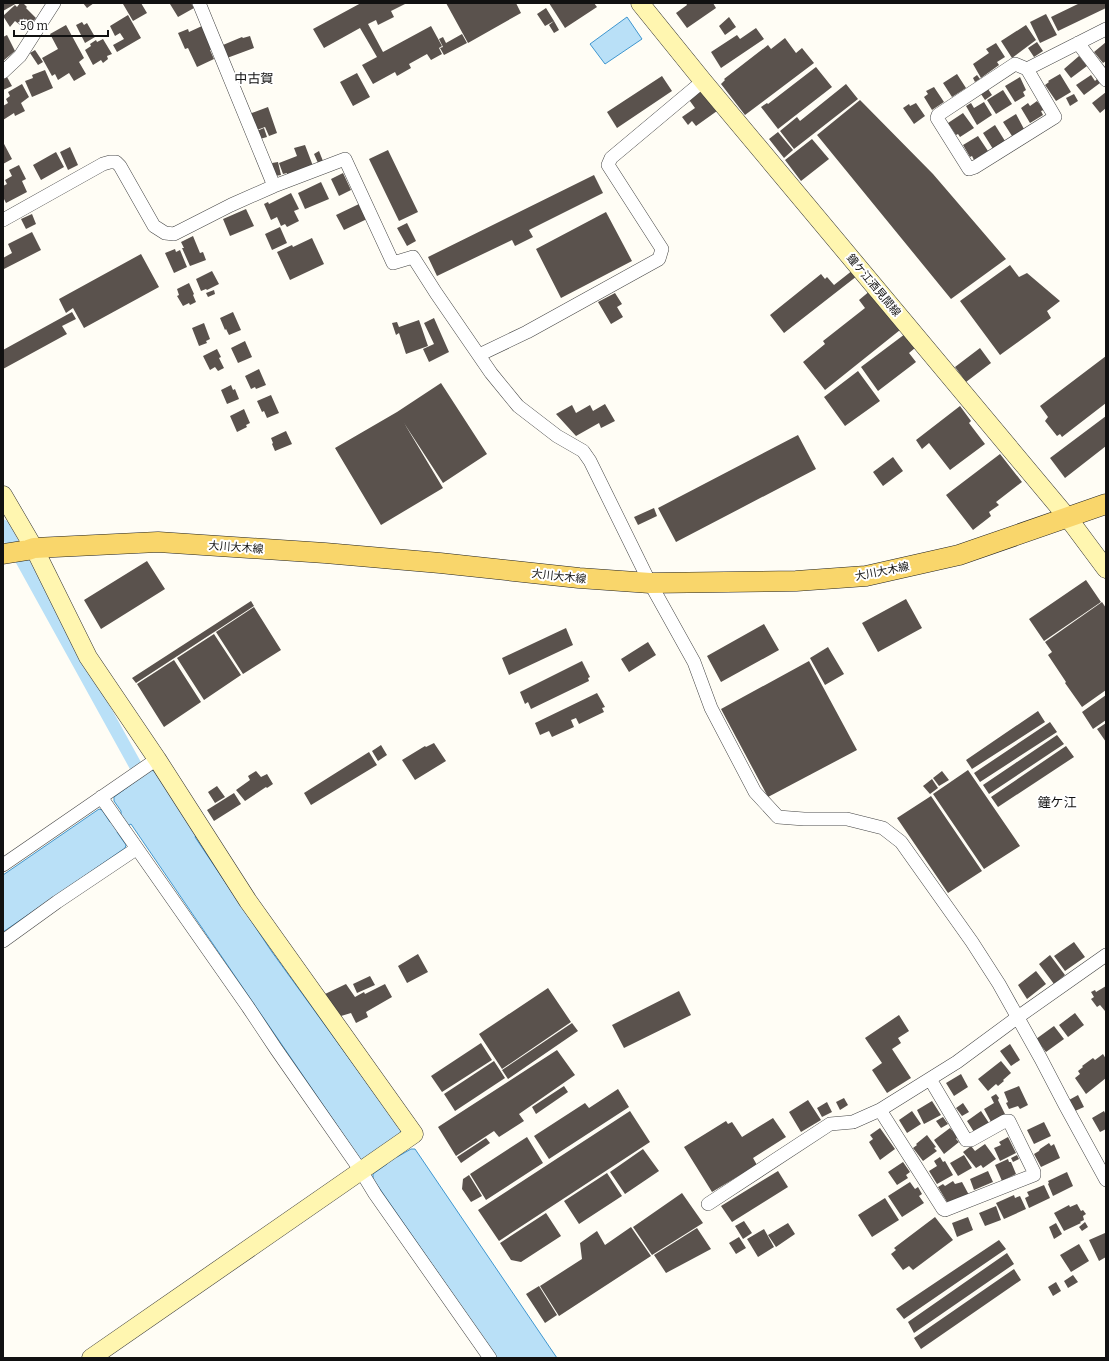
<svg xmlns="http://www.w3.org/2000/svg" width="1109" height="1361" font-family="Bitter,'Noto Sans JP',serif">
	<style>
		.water { fill: #b9e0f7; stroke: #3f96cf }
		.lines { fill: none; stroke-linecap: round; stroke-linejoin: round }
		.canal { stroke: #b9e0f7; stroke-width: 13 }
		.building { fill: #5a524d }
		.street-casing { stroke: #444; stroke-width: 14 }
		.secondary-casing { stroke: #333; stroke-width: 19 }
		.primary-casing { stroke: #222; stroke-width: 21 }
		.street { stroke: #fff; stroke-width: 13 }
		.secondary { stroke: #fff6b0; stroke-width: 18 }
		.primary { stroke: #f9d66b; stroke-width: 20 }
		.labels { text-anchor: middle; stroke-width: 4; stroke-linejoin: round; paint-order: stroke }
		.street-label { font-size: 11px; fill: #111; stroke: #fff }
		.quarter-label { font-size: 13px; fill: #111; stroke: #fff }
	</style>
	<rect width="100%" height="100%" fill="#fffdf5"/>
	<!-- water -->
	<path class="water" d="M627,17L642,39L605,64L590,44Z
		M151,770L158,772L197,834L195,837L272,952L401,1130L400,1134L388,1143L397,1157L411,1149H415L557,1358H497L373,1179V1174L387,1164L377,1150L363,1160L360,1159L131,824L117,832L126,845L125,848L3,932V875L99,809L102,810L110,822L121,814V811L114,801V797Z"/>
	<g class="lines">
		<!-- canal -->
		<path class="canal" d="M3,526L144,781"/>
	</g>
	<!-- building -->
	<path class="building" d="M3,3H17L3,11Z
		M20,3H23L27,7L26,8L36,18L26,30L15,21L10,27L3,16L15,5L17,7Z
		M83,3H94L87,8Z
		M125,3H141L147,13L133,21L123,4Z
		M172,3H191L194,8L178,17L170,4Z
		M361,3H407L391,11L394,17L378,25L376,20L368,24L383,52L431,26L442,46L439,48L442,54L431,60L427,54L409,64L411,68L397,76L395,72L373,84L362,65L377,57L360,28L324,48L313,29Z
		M446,3H516L521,13L468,43Z
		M549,3H594L597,7L565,28Z
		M686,3H713L716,8L687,28L676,13L687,5Z
		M1080,3H1106V8L1058,31L1051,17Z
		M546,8L554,21L545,26L537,14Z
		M1046,14L1057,35L1040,43L1030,22Z
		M128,15L141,38L117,52L113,45L124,39L120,33L115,36L110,26Z
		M729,17L736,27L725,35L719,26Z
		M554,21L559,30L554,33L549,25Z
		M82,22L84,25L87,23L95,37L85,43L76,25Z
		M66,25L84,58L79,62L86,74L74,81L69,73L58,80L55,74L52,76L42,58L58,49L50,34Z
		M1026,25L1036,40L1012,58L1001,41Z
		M202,26L212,49L210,50L214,59L197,67L188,48L185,49L178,33L188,29L189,32Z
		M756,28L764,39L721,68L711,52L737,35L740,39Z
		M462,34L467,43L444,55L440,48L443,47L439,39L443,37L446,43Z
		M7,35L15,51L3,61V37Z
		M250,36L254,48L227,58L223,45L242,37L243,38Z
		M785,38L796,53L802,48L814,63L745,115L721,84L725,80L724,79L768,45L771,49Z
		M103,39L112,54L107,56L108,59L103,63L101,60L93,65L85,50L91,46L90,44L96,40L97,42Z
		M1037,42L1043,51L1034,57L1028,48Z
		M1106,42V61L1103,63L1094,52Z
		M996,43L1005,57L997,62L999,65L981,78L973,64L989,53L986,49Z
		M35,50L43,62L38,65L30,53Z
		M1079,56L1087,66L1071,78L1064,69Z
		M816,67L832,87L778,129L761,107L767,103L768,104Z
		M45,70L53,88L32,97L25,81L33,78L32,75Z
		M357,73L370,97L353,106L340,82Z
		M957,74L966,88L952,97L943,83Z
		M1060,74L1071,92L1056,101L1045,85L1049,82L1048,81Z
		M977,75L980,79L975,82L973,78Z
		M1091,75L1095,81L1097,79L1100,83L1084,95L1076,85Z
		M662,76L672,91L617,128L607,112Z
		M7,77L12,86L3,90V80Z
		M1020,77L1026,90L1023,92L1025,96L1015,102L1005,86Z
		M22,84L29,97L21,103L25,111L15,116L14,113L3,120V106L8,103L6,99L10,96L8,92Z
		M846,84L858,99L794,149L780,131L797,117L800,121Z
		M934,87L944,102L932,110L924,97L928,94L926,91Z
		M699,88L717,111L696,126L692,121L688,125L682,117L695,108L687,97Z
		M988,89L992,95L985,100L981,94Z
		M1003,90L1012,104L996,114L987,100Z
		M1106,92V108L1100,113L1092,103Z
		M1074,94L1078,101L1070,106L1066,98Z
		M860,100L933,174L1006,259L951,299L817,135Z
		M1037,101L1044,110L1041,111L1043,115L1030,123L1021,108L1028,103L1030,106Z
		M984,102L992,115L977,125L966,106L971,103L974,108Z
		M916,103L925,116L914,124L903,108L909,104L910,106Z
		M268,107L277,133L269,136L265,127L257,130L249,114Z
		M963,113L974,128L960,137L958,134L956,135L948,123Z
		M1016,114L1024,129L1012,136L1003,122Z
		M995,125L1005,141L993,149L983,133Z
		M264,128L267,137L260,139L257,131Z
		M778,132L793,150L784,158L769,139Z
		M978,136L988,151L974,160L972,156L970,157L963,145Z
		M812,139L829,159L801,181L785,160Z
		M3,142L12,159L3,164Z
		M305,145L313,166L287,175V173L283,174L279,163L297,156L294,148Z
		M70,147L78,165L68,170L60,152Z
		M388,150L418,212L399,221L369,159Z
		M319,151L323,161L318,163L314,154Z
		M56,152L64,167L41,180L33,165Z
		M278,162L281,175L275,176L272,163Z
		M19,165L26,179L22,181L27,192L6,203L3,197V186L7,184L5,180L12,176L9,170Z
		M343,173L351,190L339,196L331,179Z
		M594,175L603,193L529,230L533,237L515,246L512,240L437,276L428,257Z
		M321,182L329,199L305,209L298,193Z
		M291,193L299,209L294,211L299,221L287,227L285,224L281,226L277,217L271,220L264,204L268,202L269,204Z
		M359,204L367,219L344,230L336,215Z
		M246,209L254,226L230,236L223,219Z
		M606,212L632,261L561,298L536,249Z
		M32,214L36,224L26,229L21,219Z
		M407,223L416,241L407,246L397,228Z
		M280,227L287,243L272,250L265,234Z
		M32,232L41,250L4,269L3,266V258L12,253L8,244Z
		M193,236L200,253L203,252L206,260L190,266L182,248H184L181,242Z
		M312,238L324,264L290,280L277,252L292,245L293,247Z
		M175,249L176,252L180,250L187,267L174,273L165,253Z
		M141,254L159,287L84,328L73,308L66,313L59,299Z
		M1010,265L1019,277L1027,273L1060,301L1047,311L1051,318L1000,355L960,301Z
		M853,270L857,276L784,333L770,315L821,274L825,279L827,277L834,285Z
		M212,271L219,284L207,290L206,289L201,291L196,279Z
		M189,283L194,294L193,295L196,302L190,305L189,303L183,306L177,296L179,295L177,289Z
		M214,290L215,294L208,297L206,293Z
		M871,290L900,330L825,390L803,362L825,344L823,341L865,308L859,300Z
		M615,293L622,304L617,307L623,317L611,324L598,302Z
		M72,312L76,319L62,326L67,334L3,369V350Z
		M233,312L241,330L229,335L226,329L225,330L220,318Z
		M434,318L449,352L429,362L423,349L434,344L424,323Z
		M419,320L428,346L406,354L399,333L396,335L392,323L397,322L399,327Z
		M204,323L210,339L206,341L207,343L199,346L192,328Z
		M905,334L915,348L909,353L916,362L878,391L861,367Z
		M245,341L252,357L238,363L231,348Z
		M980,348L991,363L966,382L955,367Z
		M217,349L221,357L219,358L224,368L218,371L215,367L210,370L203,356Z
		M1106,356V403L1062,437L1060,434L1057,436L1045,421L1048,417L1040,406Z
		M259,369L266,385L256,389L255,387L251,389L245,376Z
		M858,371L880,401L845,426L824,397Z
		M441,383L487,454L443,483L404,423L443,488L381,525L335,448L397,412Z
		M231,385L233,390L235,389L239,399L227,404L221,390Z
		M271,395L279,413L267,418L264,411L262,412L257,401Z
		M605,404L615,421L601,428L599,423L576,436L556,414L572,405L576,413L590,405L593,411Z
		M960,406L971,421L969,423L985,444L950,470L929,443L922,449L916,440Z
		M244,409L250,423L246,425L247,427L237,432L230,416Z
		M1106,416V446L1065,478L1050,458Z
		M286,431L292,444L275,451L272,444L273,443L271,438Z
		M798,435L816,469L676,542L658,508Z
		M1000,454L1022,482L996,502L999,505L989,512L991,516L973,530L946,495Z
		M893,457L903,471L883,486L873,472Z
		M654,508L657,516L638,525L634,517Z
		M147,561L165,589L101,629L84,600Z
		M1086,580L1101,602L1044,641L1029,619Z
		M906,599L922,628L878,652L862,623Z
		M251,601L254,606L136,683L132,678Z
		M1102,602L1106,608V690L1082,707L1065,683L1066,682L1048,655L1052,652L1045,642Z
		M254,607L281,650L243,674L216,632Z
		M764,624L779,650L721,682L707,656Z
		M566,628L573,645L509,675L502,658Z
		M214,634L241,675L204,700L177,658Z
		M648,642L656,655L629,672L621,659Z
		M828,647L844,674L825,685L810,658Z
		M174,660L201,702L164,727L137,684Z
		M582,661L590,677L588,678L589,681L531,709L528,702L525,704L520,692Z
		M809,661L857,750L768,797L721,709Z
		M597,693L605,707L602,708L604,712L579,724L576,718L571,720L574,727L552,737L549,731L540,735L535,723Z
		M1106,695V720L1093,729L1082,712Z
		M1038,711L1045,722L972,769L966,760Z
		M1050,722L1057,732L980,782L974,773Z
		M1106,723V742L1097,729Z
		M1057,735L1064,744L989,794L983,785Z
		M434,743L446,761L415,780L402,760L425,746L426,747Z
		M381,745L387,755L378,761L372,751Z
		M1066,746L1074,757L998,807L991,797Z
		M369,752L377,765L311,805L304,793Z
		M968,770L1020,846L984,869L933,794Z
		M256,771L261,777L267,774L273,784L267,788L266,787L245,801L236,790L250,780L248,776Z
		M942,771L949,780L939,786L933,778Z
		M932,779L938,788L930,794L923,786Z
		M217,786L225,797L215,803L208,792Z
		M234,793L241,804L214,821L207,810Z
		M931,796L982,871L948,893L897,818Z
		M1074,942L1085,957L1065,971L1054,956Z
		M418,954L428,972L407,983L398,966Z
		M1050,955L1065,975L1054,984L1039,964Z
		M1036,971L1046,984L1027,999L1018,985Z
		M370,976L375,985L357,993L353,984Z
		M346,984L355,997L364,992L365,994L385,984L392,997L366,1012L368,1017L356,1023L351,1013L341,1016L325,994Z
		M1106,986V1010L1105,1011L1100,1005L1097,1007L1091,999L1094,997L1091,992L1095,990L1096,992Z
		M548,988L571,1022L502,1069L479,1034Z
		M679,991L691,1015L624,1048L612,1025Z
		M1075,1013L1084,1025L1068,1037L1059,1025Z
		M899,1015L909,1031L898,1038L901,1043L892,1049L911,1078L887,1093L872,1070L882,1063L865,1038Z
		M572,1023L578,1031L508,1079L502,1070Z
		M1054,1026L1064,1039L1046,1052L1036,1039Z
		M481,1043L492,1060L442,1092L431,1076Z
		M1010,1044L1020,1060L1011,1066L1000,1051Z
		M557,1050L575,1075L519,1114L524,1121L499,1137L494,1131L456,1156L438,1127Z
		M1103,1054L1106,1059V1078L1086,1094L1075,1078L1080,1074L1078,1071L1083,1067L1082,1066L1093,1058L1095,1060Z
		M494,1061L505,1078L455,1111L444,1094Z
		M1001,1061L1011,1073L1003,1080L1004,1081L998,1086L996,1084L988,1091L978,1079Z
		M961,1074L968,1087L954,1096L946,1083Z
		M564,1086L568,1092L536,1114L532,1107Z
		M1019,1086L1028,1105L1020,1109L1018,1106L1009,1109L1006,1103L1008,1102L1004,1092Z
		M618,1089L629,1107L549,1159L534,1136L585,1103L589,1108Z
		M996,1094L999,1098L998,1100L1005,1114L991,1122L984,1109L994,1103L991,1097Z
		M1078,1095L1084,1107L1075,1111L1069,1100Z
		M844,1098L848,1105L840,1110L836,1102Z
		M808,1100L821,1120L801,1132L789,1112Z
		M932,1101L941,1115L924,1124L917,1110Z
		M827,1102L832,1112L822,1117L817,1108Z
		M963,1103L969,1112L962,1116L956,1108Z
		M630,1111L650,1142L499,1241L478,1210Z
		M912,1111L921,1124L907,1133L899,1120Z
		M981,1111L989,1123L974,1132L967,1121Z
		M1104,1111L1106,1115V1129L1100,1132L1092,1118Z
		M943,1117L948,1124L941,1128L936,1121Z
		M773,1118L786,1137L753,1158L757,1165L712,1192L684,1147L726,1121L728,1124L732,1122L742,1137Z
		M1044,1122L1051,1136L1034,1144L1027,1130Z
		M880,1128L895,1149L880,1160L869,1142L873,1139L870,1135Z
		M950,1128L958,1137L956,1139L959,1142L944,1154L934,1140Z
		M927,1135L936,1147L934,1148L937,1151L923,1161L913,1148L917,1145L916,1144Z
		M527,1137L543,1163L486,1200L470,1174Z
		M1008,1137L1016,1153L1000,1161L994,1148L1001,1145L999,1142Z
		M486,1138L490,1143L461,1163L457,1157Z
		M1049,1143L1051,1146L1054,1144L1060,1158L1041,1167L1034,1154L1039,1151L1040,1149Z
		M985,1144L996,1159L983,1168L981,1165L976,1168L963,1152L971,1146L975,1151Z
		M643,1149L659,1171L625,1194L610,1172Z
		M964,1155L972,1168L958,1176L950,1163Z
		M1017,1155L1019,1159L1013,1162L1011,1158Z
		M940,1157L943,1162L945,1161L953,1175L937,1184L929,1171L937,1166L934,1161Z
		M1008,1159L1009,1162H1011L1016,1174L1002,1181L995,1165Z
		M903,1162L910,1172L906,1175L908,1178L897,1185L888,1172Z
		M778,1171L788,1187L732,1222L721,1206Z
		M988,1171L993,1182L974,1190L970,1179Z
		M1067,1172L1073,1186L1053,1196L1048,1184L1049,1183L1048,1181Z
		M607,1173L622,1196L579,1224L564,1201Z
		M469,1175L482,1196L471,1202L462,1189L463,1179Z
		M953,1181L955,1184L962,1182L969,1195L947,1202L938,1187L943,1184L945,1186Z
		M910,1182L915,1189L918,1187L922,1194L919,1196L924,1203L902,1217L888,1196Z
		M1044,1185L1050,1198L1029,1208L1025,1198L1029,1196L1027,1192Z
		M682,1193L703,1223L652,1255L633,1227Z
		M1014,1195L1015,1198L1020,1196L1026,1209L1004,1219L996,1203Z
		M885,1198L899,1220L872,1237L858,1215Z
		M1077,1204L1081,1211L1083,1210L1086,1214L1083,1216L1084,1220L1080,1222L1081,1223L1064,1231L1054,1213L1069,1205L1070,1207Z
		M996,1206L1001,1220L985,1226L979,1213Z
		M546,1213L561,1236L521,1262L511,1260L500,1243Z
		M935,1217L953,1240L913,1270L909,1266L903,1270L891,1254L896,1250L894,1248Z
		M968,1217L973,1230L957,1237L952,1223Z
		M744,1221L752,1233L743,1239L735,1226Z
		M1085,1222L1088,1227L1082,1231L1079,1227Z
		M788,1223L795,1234L776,1247L768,1235Z
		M1056,1223L1062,1234L1054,1239L1049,1227Z
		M631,1227L651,1256L559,1316L540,1286L582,1259L580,1243L597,1231L605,1245Z
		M697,1228L711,1249L666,1273L654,1255Z
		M764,1229L774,1247L758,1257L747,1239Z
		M1105,1233L1106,1257L1099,1261L1089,1240Z
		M739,1237L746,1248L736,1254L729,1243Z
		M999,1240L1006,1249L904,1319L896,1309Z
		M1079,1244L1089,1261L1071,1272L1060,1255Z
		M1007,1253L1014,1264L914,1333L908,1322Z
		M1014,1269L1021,1280L921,1349L914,1338Z
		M1073,1275L1078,1282L1068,1288L1064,1281Z
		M1056,1282L1061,1291L1053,1296L1048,1287Z
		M539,1286L557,1315L545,1323L526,1294Z"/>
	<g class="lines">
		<defs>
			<path id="street" d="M199,3L274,186
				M1078,43L1106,80
				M1027,69L1055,117L975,167L969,169L937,118L938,115L1015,64L1027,69L1106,29
				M3,72L20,56L54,3
				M3,220L103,164L110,162H116L120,166L154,226L165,233L174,234L231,205L274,186L345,159L393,263L413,257L436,293L491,373L518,406L557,436L583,451L590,461L650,583L694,662L711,708L755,792L778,817L804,819H847L883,828L901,842L972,942L999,984L1041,1059L1065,1105L1106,1180
				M479,355L527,332L659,259L662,249L608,165L611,158L703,81
				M101,797L248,1007L276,1049L361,1171L375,1194L490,1358
				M3,865L157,759
				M3,941L57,902L136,849
				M880,1110L943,1209L945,1210L1034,1175V1172L1009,1121H1005L971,1140H966L930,1079
				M708,1204L830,1124L853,1122L880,1110L957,1062L1018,1017L1106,955"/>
			<path id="secondary" d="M640,3L703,81L1068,518L1106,569
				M3,495L34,548L88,657L157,759L248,901L414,1134L91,1358"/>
			<path id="primary" d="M3,554L28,550L34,548L158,542L325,553L440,563L579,578L650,583L796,581L866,576L959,555L1106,504"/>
		</defs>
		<!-- street casing -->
		<use href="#street" class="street-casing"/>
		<!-- secondary casing -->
		<use href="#secondary" class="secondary-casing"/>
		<!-- primary casing -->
		<use href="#primary" class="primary-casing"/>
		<!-- street -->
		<use href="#street" class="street"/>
		<!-- secondary -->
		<use href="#secondary" class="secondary"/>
		<!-- primary -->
		<use href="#primary" class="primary"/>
	</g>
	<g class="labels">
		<!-- street labels -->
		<g class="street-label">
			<text transform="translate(874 285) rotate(50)" y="4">鐘ケ江酒見間線</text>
			<text transform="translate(236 547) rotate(4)" y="4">大川大木線</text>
			<text transform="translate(882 571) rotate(-11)" y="4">大川大木線</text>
			<text transform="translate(559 576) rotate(6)" y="4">大川大木線</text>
		</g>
		<!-- quarter labels -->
		<g class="quarter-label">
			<text x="254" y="83">中古賀</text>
			<text x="1057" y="807">鐘ケ江</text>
		</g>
	</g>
	<!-- border -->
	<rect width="1109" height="1361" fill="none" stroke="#111111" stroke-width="8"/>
	<!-- scale -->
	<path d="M14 30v6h94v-6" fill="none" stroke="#111111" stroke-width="2"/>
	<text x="20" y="30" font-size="12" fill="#111111" stroke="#ffffff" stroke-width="3" paint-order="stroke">50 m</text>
</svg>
